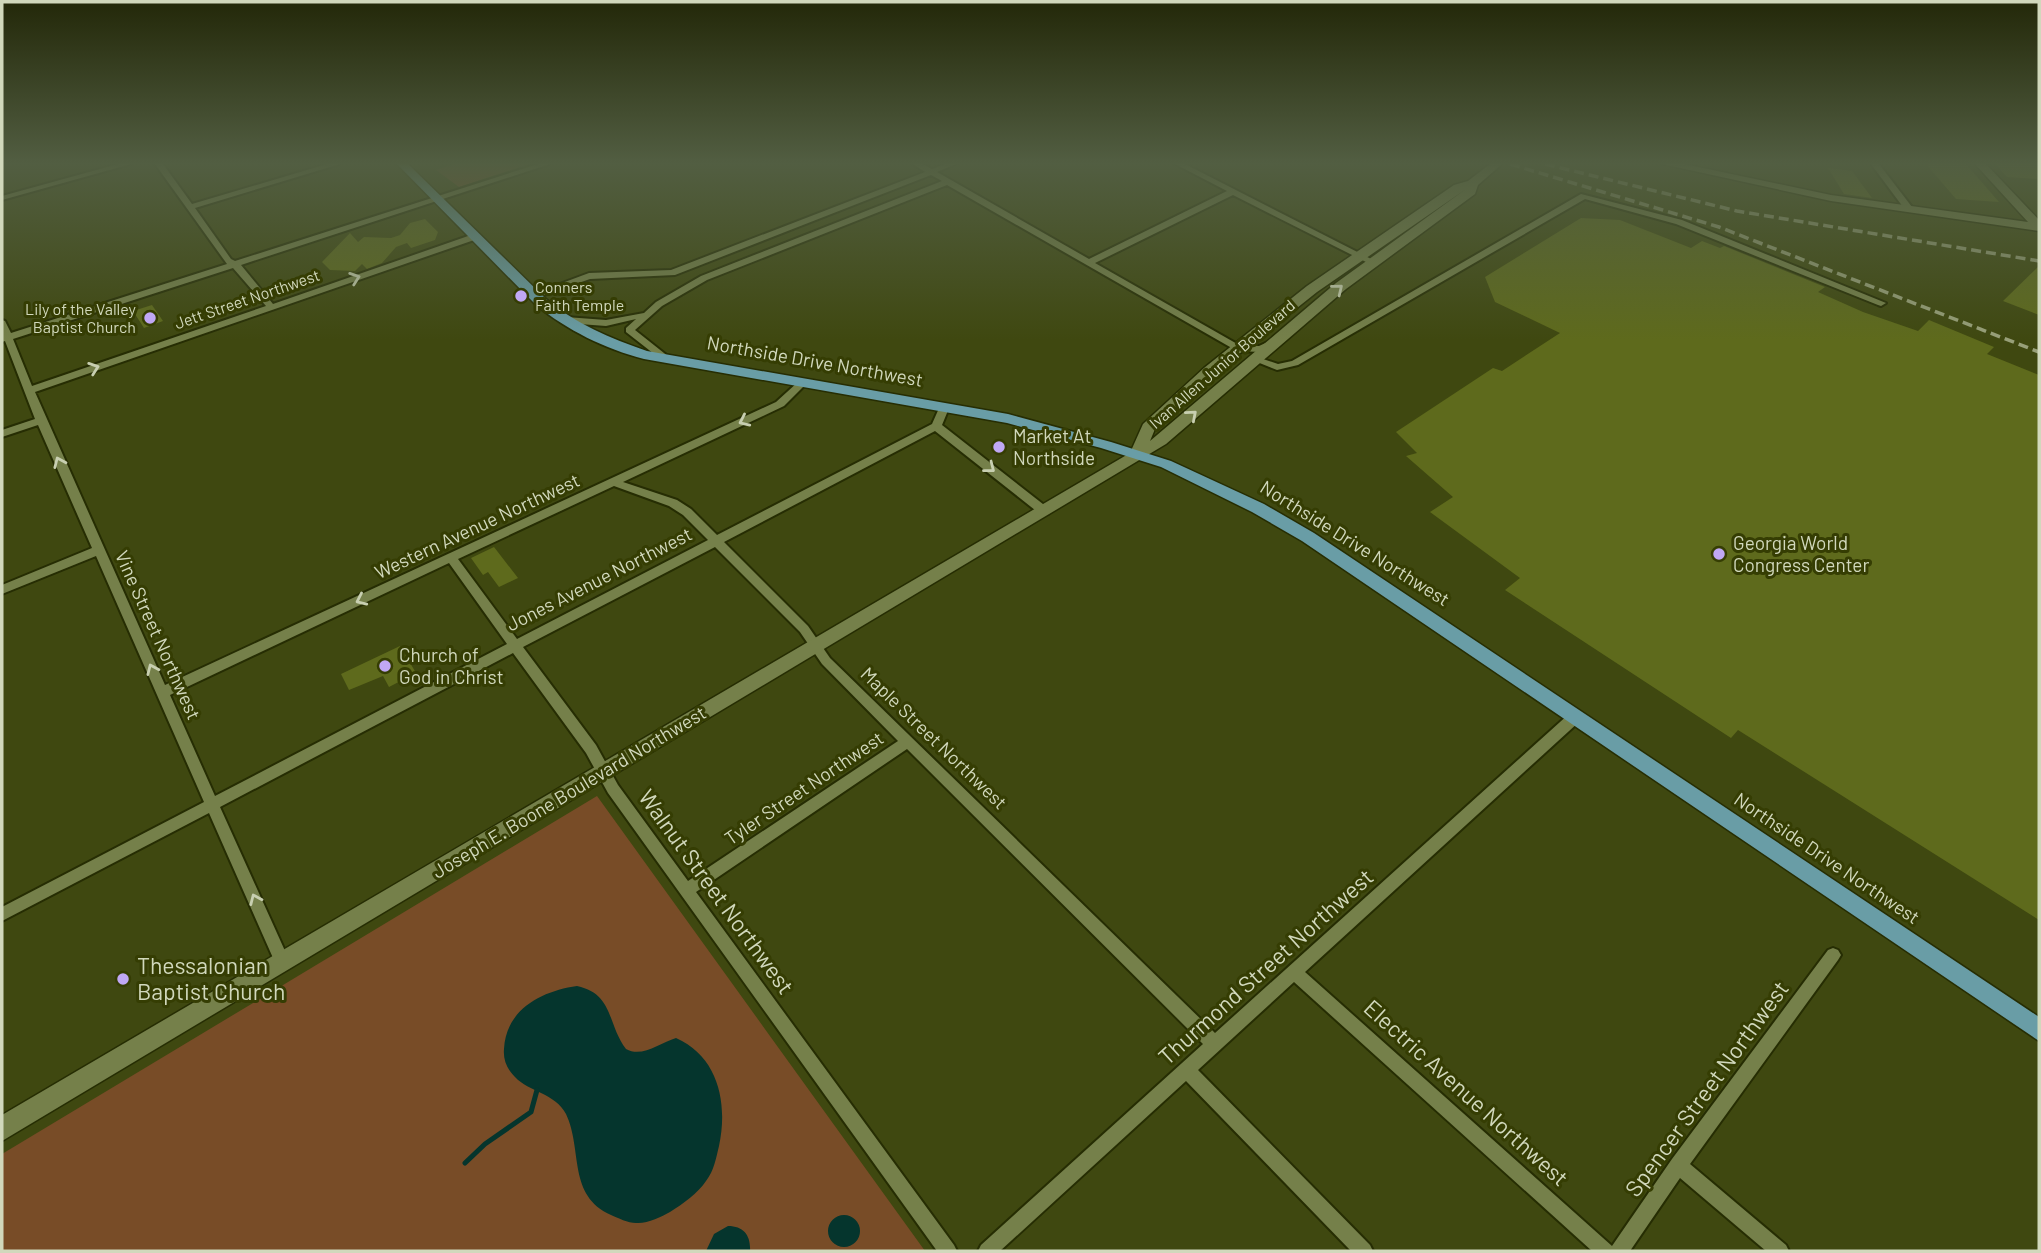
<svg xmlns="http://www.w3.org/2000/svg" width="2041" height="1253" font-family="Barlow,sans-serif">
	<style>
		.green { fill: #784c27 }
		.water { fill: #05352d }
		.lines { fill: none; stroke-linecap: round; stroke-linejoin: round }
		.stream { stroke: #05352d; stroke-width: 5 }
		.building { fill: #5e6a1c }
		.street-casing { stroke: #262d03; stroke-width: 4 }
		.secondary-casing { stroke: #262d03; stroke-width: 3 }
		.primary-casing { stroke: #262d03; stroke-width: 3 }
		.street { fill: #75804a; fill-rule: evenodd }
		.secondary { fill: #75804a; fill-rule: evenodd }
		.primary { fill: #699da6; fill-rule: evenodd }
		.rail { stroke: #98a079; stroke-width: 3.5; stroke-dasharray: 10 5; stroke-linecap: butt }
		.oneway { stroke: #c8cfb1 }
		.poi-dot { fill: #c0a8f4; stroke: #353d03; stroke-width: 2.5 }
		.labels { text-anchor: middle; stroke-width: 6; stroke-linejoin: round; paint-order: stroke }
		.far-poi-label { font-size: 16px; fill: #d1d8bc; stroke: #353d03; text-anchor: start }
		.far-street-label { font-size: 16px; fill: #d1d8bc; stroke: #353d03 }
		.street-label { font-size: 19px; fill: #d1d8bc; stroke: #353d03 }
		.poi-label { font-size: 19px; fill: #d1d8bc; stroke: #353d03; text-anchor: start }
		.near-street-label { font-size: 23px; fill: #d1d8bc; stroke: #353d03 }
		.near-poi-label { font-size: 23px; fill: #d1d8bc; stroke: #353d03; text-anchor: start }
	</style>
	<rect width="100%" height="100%" fill="#3f4810"/>
	<!-- green -->
	<path class="green" d="M454,164H529L459,187L436,170Z
		M597,796L925,1251H2V1154Z"/>
	<!-- water -->
	<path class="water" d="M577,986C614,994 607,1024 626,1049C642,1058 660,1043 676,1038C719,1057 728,1104 719,1146C716,1158 714,1171 706,1181C698,1193 683,1204 670,1212C661,1217 647,1224 636,1223C628,1223 618,1218 611,1215C567,1195 583,1150 566,1114C555,1093 529,1092 515,1077C507,1069 503,1060 504,1049C506,1009 542,991 577,986Z
		M828 1231a16 16 0 1 1 32 0a16 16 0 1 1-32 0Z
		M728,1226C744,1226 751,1236 750,1251H706L714,1234Z"/>
	<g class="lines">
		<!-- stream -->
		<path class="stream" d="M465,1163L485,1144L531,1112L537,1090"/>
	</g>
	<!-- building -->
	<path class="building" d="M1926,164H1966L1999,202L1956,199Z
		M1995,164H2039V179L2007,177Z
		M1828,168L1852,171L1872,198L1844,194Z
		M1581,218L1620,220L1691,248L1702,241L1720,248L1724,246L1825,287L1818,292L1863,312L1918,331L1929,320L1994,347L1987,354L2039,375V920L1738,730L1731,738L1505,590L1520,578L1430,512L1453,497L1406,456L1417,453L1396,432L1493,368L1502,371L1560,333L1495,302L1485,277Z
		M425,219L438,232L435,240L411,248L407,243L396,247L382,263L367,269L362,264L355,271L330,270L322,262L350,233L358,242L364,237L391,238L400,235L410,223Z
		M2039,266V315L2003,301Z
		M152,305L163,321L144,328L133,311Z
		M494,547L518,578L499,587L488,572L483,575L471,558Z
		M400,646L416,673L389,687L383,676L349,690L341,674Z"/>
	<g class="lines">
		<defs>
			<path id="street" d="M118,164H131L2,200V196Z
				M155,164H163L192,204L327,164H340L195,208L231,259L235,261L538,164H550L241,265L273,304L471,235H477V239L35,392L165,685L776,402L798,382H804L806,384L784,406L623,482L677,500L691,509L717,535L932,424L940,406H948L949,408L942,425L1048,508L1050,511L1048,514H1040L935,431L724,542L808,626L830,658L1215,1033L1570,713L1575,712L1580,713L1582,717L1580,721L1305,972L1612,1246L1672,1159L1828,950L1833,948L1838,950L1841,955L1838,960L1690,1164L1786,1245L1789,1251H1766L1680,1178L1630,1251H1592L1294,982L1198,1070L1370,1245L1373,1251H1351L1186,1081L1000,1251H978L981,1245L1203,1044L907,749L696,892L954,1245L957,1251H937L608,793L586,753L513,653L220,807L290,962L287,967L282,969L277,967L209,813L2,921V907L204,802L96,556L2,594V585L92,548L38,425L2,437V430L35,419L5,341L2,342V320L5,321L11,333L227,264ZM233,268L266,306L32,386L13,339ZM614,486L669,506L683,515L708,540L517,639L458,559ZM715,547L800,632L822,664L898,741L688,881L618,785L596,745L523,647ZM449,563L507,644L215,796L170,695Z
				M913,164H923L932,169L945,164H956L937,172L1089,259L1227,191L1175,164H1185L1377,262L1370,264L1233,195L1095,263L1239,345L1259,346L1272,340L1277,343L1261,352L1237,351L947,185L707,280L662,306L635,330L669,357V361H663L626,332V328L636,319L606,326L566,323L561,320L566,317L606,320L644,313L656,302L701,276L942,181L931,175L675,275L590,279L538,297H532L530,295L589,273L671,270L925,172Z
				M1871,164H1879L1912,207V211H1906Z
				M1581,194L1682,220L1886,303L1881,306L1878,305L1676,224L1585,199L1298,365L1277,370L1252,360L1257,357L1278,364L1292,361Z"/>
			<path id="secondary" d="M1490,164H1502L1478,185L1475,194L1346,289L1166,444L2,1141V1115L1130,453L1143,424L1204,368L1307,286L1454,185L1468,181ZM1466,189L1336,283L1150,441L1155,429L1214,374L1317,292Z
				M1662,164H1684L1831,195L2028,222L1975,164H1986L2039,220V231L1831,201Z"/>
			<path id="primary" d="M397,164H408L546,299C576,324 610,338 647,351L1008,414L1111,442L1171,461L1264,504L1314,533L2039,1017V1041L1302,541L1252,512L1161,467L1101,448L1007,423L644,359C605,349 567,330 536,305Z"/>
		</defs>
		<!-- street casing -->
		<use href="#street" class="street-casing"/>
		<!-- secondary casing -->
		<use href="#secondary" class="secondary-casing"/>
		<!-- primary casing -->
		<use href="#primary" class="primary-casing"/>
		<!-- street -->
		<use href="#street" class="street"/>
		<!-- secondary -->
		<use href="#secondary" class="secondary"/>
		<!-- primary -->
		<use href="#primary" class="primary"/>
		<!-- rail -->
		<path class="rail" d="M1510,164L1719,227L2039,352
			M1545,164L1737,211L2039,261"/>
	</g>
	<!-- one-way arrows -->
	<defs><path id="oneway-chevron" d="M-2-3.5L2.5 0L-2 3.5" fill="none" stroke-width="1.6" stroke-linecap="round" stroke-linejoin="round" transform="scale(1.75)"/></defs>
	<g class="oneway">
		<use href="#oneway-chevron" transform="translate(355 278) rotate(-19)"/>
		<use href="#oneway-chevron" transform="translate(1338 289) rotate(-39)"/>
		<use href="#oneway-chevron" transform="translate(94 368) rotate(-19)"/>
		<use href="#oneway-chevron" transform="translate(1192 415) rotate(-41)"/>
		<use href="#oneway-chevron" transform="translate(744 421) rotate(155)"/>
		<use href="#oneway-chevron" transform="translate(59 462) rotate(-114)"/>
		<use href="#oneway-chevron" transform="translate(990 468) rotate(38)"/>
		<use href="#oneway-chevron" transform="translate(361 600) rotate(155)"/>
		<use href="#oneway-chevron" transform="translate(152 669) rotate(-114)"/>
		<use href="#oneway-chevron" transform="translate(255 899) rotate(-114)"/>
	</g>
	<!-- sky -->
	<linearGradient id="sky" x2="0" y2="1"><stop stop-color="#232809"/><stop offset="0.48" stop-color="#525e42"/><stop offset="1" stop-color="#525e42" stop-opacity="0"/></linearGradient>
	<rect width="2041" height="340" fill="url(#sky)"/>
	<!-- markers -->
	<g class="poi-dot">
		<circle cx="521" cy="296" r="7"/>
		<circle cx="150" cy="318" r="7"/>
		<circle cx="999" cy="447" r="7"/>
		<circle cx="1719" cy="554" r="7"/>
		<circle cx="385" cy="666" r="7"/>
		<circle cx="123" cy="979" r="7"/>
	</g>
	<g class="labels">
		<!-- far-poi labels -->
		<g class="far-poi-label">
			<text x="535" y="293">Conners<tspan x="535" dy="18">Faith Temple</tspan></text>
			<text x="136" y="315" text-anchor="end">Lily of the Valley<tspan x="136" dy="18">Baptist Church</tspan></text>
		</g>
		<!-- far-street labels -->
		<g class="far-street-label">
			<text transform="translate(247 299) rotate(-19)" y="6">Jett Street Northwest</text>
			<text transform="translate(1222 364) rotate(-41)" y="6">Ivan Allen Junior Boulevard</text>
		</g>
		<!-- street labels -->
		<g class="street-label">
			<text transform="translate(815 361) rotate(10)" y="7">Northside Drive Northwest</text>
			<text transform="translate(477 526) rotate(-25)" y="7">Western Avenue Northwest</text>
			<text transform="translate(1355 543) rotate(32)" y="7">Northside Drive Northwest</text>
			<text transform="translate(599 579) rotate(-27)" y="7">Jones Avenue Northwest</text>
			<text transform="translate(158 635) rotate(66)" y="7">Vine Street Northwest</text>
			<text transform="translate(934 738) rotate(44)" y="7">Maple Street Northwest</text>
			<text transform="translate(804 788) rotate(-34)" y="7">Tyler Street Northwest</text>
			<text transform="translate(569 792) rotate(-31)" y="7">Joseph E. Boone Boulevard Northwest</text>
			<text transform="translate(1827 858) rotate(34)" y="7">Northside Drive Northwest</text>
		</g>
		<!-- poi labels -->
		<g class="poi-label">
			<text x="1013" y="443">Market At<tspan x="1013" dy="22">Northside</tspan></text>
			<text x="1733" y="550">Georgia World<tspan x="1733" dy="22">Congress Center</tspan></text>
			<text x="399" y="662">Church of<tspan x="399" dy="22">God in Christ</tspan></text>
		</g>
		<!-- near-street labels -->
		<g class="near-street-label">
			<text transform="translate(716 892) rotate(54)" y="8">Walnut Street Northwest</text>
			<text transform="translate(1266 967) rotate(-42)" y="8">Thurmond Street Northwest</text>
			<text transform="translate(1707 1089) rotate(-54)" y="8">Spencer Street Northwest</text>
			<text transform="translate(1466 1093) rotate(42)" y="8">Electric Avenue Northwest</text>
		</g>
		<!-- near-poi labels -->
		<g class="near-poi-label">
			<text x="137" y="974">Thessalonian<tspan x="137" dy="26">Baptist Church</tspan></text>
		</g>
	</g>
	<!-- border -->
	<rect width="2041" height="1253" fill="none" stroke="#d1d8bc" stroke-width="7"/>
</svg>
